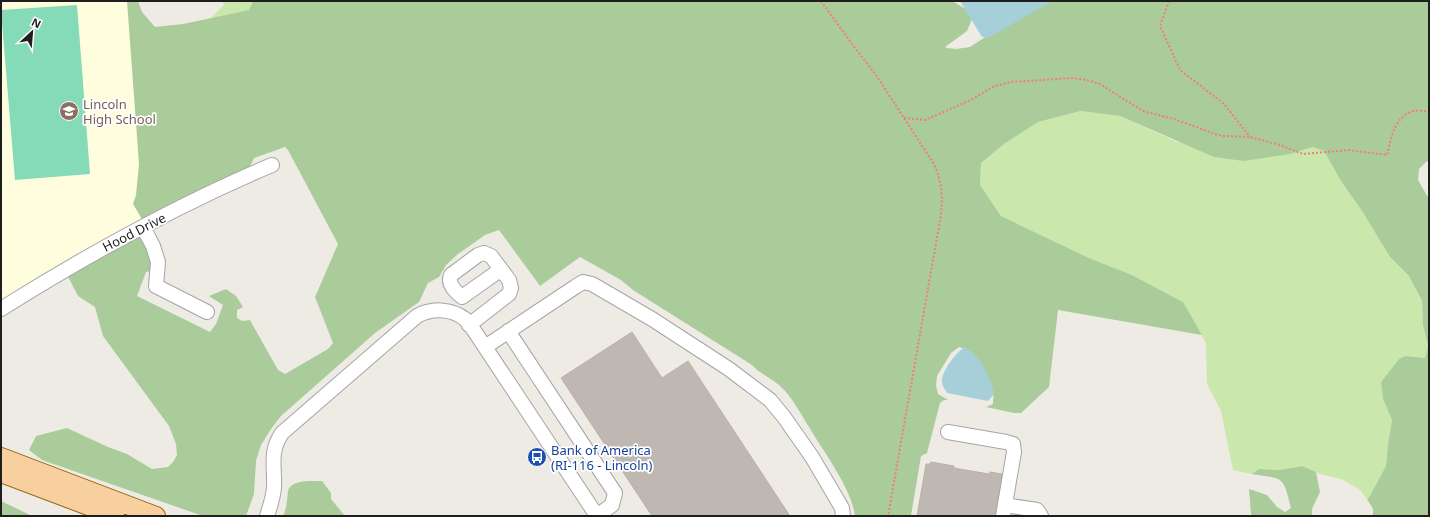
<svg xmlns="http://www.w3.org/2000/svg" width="1430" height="517" font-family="'Noto Sans',sans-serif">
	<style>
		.education { fill: #fefdde }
		.grass { fill: #cae7ac }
		.forest { fill: #aacc9b }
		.pitch { fill: #85dab8 }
		.water { fill: #a6cfda }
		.building { fill: #bfb7b1; stroke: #bfb1a7 }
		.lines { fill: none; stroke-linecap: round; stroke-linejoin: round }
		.minor-casing { stroke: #a5a5a5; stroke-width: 16 }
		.major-casing { stroke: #916106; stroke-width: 20 }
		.path { stroke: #f47c70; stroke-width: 2; stroke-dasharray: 2 2; stroke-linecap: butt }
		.minor { stroke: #fff; stroke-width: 14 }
		.major { stroke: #f8d0a0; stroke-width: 18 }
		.labels { text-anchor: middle; stroke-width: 3.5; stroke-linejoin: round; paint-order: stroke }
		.education-label { font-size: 13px; fill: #785e54; stroke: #fff; text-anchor: start }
		.street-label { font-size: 13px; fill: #1e1e1e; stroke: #fff }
		.transit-label { font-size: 13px; fill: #164399; stroke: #fff; text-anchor: start }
	</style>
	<rect width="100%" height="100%" fill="#eeebe4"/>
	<!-- education -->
	<path class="education" d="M1,1H135L141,222L65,261L1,302Z"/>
	<!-- grass -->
	<path class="grass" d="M223,1H253L249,10L211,18L224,5Z
		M1081,111L1120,116L1177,142L1290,154L1313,147L1324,151L1341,181L1362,211L1390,257L1409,276L1422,302L1423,325L1428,347L1425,358L1405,356L1399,359L1381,382L1383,399L1392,420L1388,444L1386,466L1370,497L1367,499L1359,489L1341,479L1320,474L1302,466L1279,470L1259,469L1252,474L1233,470L1221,411L1207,384L1206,343L1183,302L1132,275L1089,258L1001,216L980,185L981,163L1004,144L1038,122Z"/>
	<!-- forest -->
	<path class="forest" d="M127,1H138L142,12L155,27L183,24L249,10L253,1H952L974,14L967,31L945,47L947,48L956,49L970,47L990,34L1050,1H1429V163L1427,161L1419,169L1418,180L1429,199V516H1373V509L1367,499L1370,496L1386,466L1388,444L1392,420L1383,399L1381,382L1399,359L1405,356L1425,358L1428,346L1423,325L1422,301L1409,276L1390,257L1362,211L1341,181L1324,151L1313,147L1290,154L1244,161L1214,157L1120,116L1081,111L1038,122L1004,144L981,163L980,185L1001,216L1089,258L1132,275L1183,302L1202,335L1058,310L1049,387L1021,413H1014L986,407L993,404C993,400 994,395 993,391C989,380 971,349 959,347L951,353L937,376L936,386L938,394L948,400H944L940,403L927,453L921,456L911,516H855C852,489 823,451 809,427C800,413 792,396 779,385C770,377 760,374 752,365L633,290L621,280L580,257L540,286L499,230L485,235L458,254L446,265L439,277L428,283L419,302L375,333L281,416L271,429L261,445L256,461L254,494L246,516H203L42,460L29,450L36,436L67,428L108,447L127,454L152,469L168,467L173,462L177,455L176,444L169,426L103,336L95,307L78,296L65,271L139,231C146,243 153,257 151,271L146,272L137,296L210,332L216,324L223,305L209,296L226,289L236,296L243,307L237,310V318L242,321L250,320L278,370L285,374L328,349L333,343L315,297L338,244L288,150L285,147L254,158L244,179L146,226L133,204L136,195L139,164Z
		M1302,466L1316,472L1320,492L1312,509V516H1252L1251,514L1249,489L1267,495L1277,507L1285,512L1291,508C1283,476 1285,479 1252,474L1259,469L1279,470Z
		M322,481L331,493V499L345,516H283C287,508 287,500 288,491C291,479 312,481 322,481Z
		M1,501L32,516H1Z"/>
	<!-- pitch -->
	<path class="pitch" d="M77,5L90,174L15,180L1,10Z"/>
	<!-- water -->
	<path class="water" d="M960,1H1052L990,37H982Z
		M965,347C981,357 990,376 994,394L988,401L947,393C945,389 942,386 942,381C942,371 956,352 965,347Z"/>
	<!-- building -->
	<path class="building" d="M632,332L662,378L688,361L790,516H652L561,378Z
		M931,462L954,466V468L989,474L990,472L1002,474L995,516H917L926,464H930Z"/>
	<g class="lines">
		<defs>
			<path id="minor" d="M143,227L153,246L158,262L156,286L207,312
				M1,309C87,255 177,205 272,165
				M469,325L509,294L511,288L509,280L491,256L484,253L478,255L451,275C447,284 455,291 462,297L500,270
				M508,331L615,493L612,505L597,516
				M485,347L575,287L583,282L592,284L652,319L729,369L770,400L784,417L812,457L842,508L843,516
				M948,432L1006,442L1013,444L1014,452L1003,516
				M1005,505L1037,510L1041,516
				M267,516C270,507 273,498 274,488C275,467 269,452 282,433L417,316C431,308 451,308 465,319C468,322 470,326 473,329L597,516"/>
			<path id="major" d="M1,457L156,516
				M1,473L115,516"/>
		</defs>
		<!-- minor casing -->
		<use href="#minor" class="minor-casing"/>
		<!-- major casing -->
		<use href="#major" class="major-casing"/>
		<!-- path -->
		<path class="path" d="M821,1L855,48L876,75L934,164L938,174L941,187L942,199L941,215L888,516
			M1169,1L1160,26L1180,70L1224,104L1250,137
			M904,118L925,120L971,100L992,87L1011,82L1072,78L1087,80L1100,84L1143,111L1174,119L1215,134L1224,136L1250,137L1280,145L1303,154L1349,150L1387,155C1391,139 1394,117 1413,111C1418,110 1424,111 1429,112"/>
		<!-- minor -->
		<use href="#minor" class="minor"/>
		<!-- major -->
		<use href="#major" class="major"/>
	</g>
	<!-- icons -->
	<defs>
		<symbol id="school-disc" viewBox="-11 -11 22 22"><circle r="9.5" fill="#8d6e63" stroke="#fff"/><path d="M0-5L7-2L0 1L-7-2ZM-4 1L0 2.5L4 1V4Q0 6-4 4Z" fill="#fff"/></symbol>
		<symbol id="bus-disc" viewBox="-11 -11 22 22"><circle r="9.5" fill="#1a4fb4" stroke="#fff"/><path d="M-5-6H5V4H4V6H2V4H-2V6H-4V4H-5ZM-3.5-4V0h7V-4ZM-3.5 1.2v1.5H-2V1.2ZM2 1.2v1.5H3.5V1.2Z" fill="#fff"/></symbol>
	</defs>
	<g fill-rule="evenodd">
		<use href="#school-disc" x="58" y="100" width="22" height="22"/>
		<use href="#bus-disc" x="526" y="446" width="22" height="22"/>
	</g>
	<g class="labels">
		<!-- education labels -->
		<g class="education-label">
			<text x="83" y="109">Lincoln<tspan x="83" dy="15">High School</tspan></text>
		</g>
		<!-- street labels -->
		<g class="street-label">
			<text transform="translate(134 232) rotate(-27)" y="5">Hood Drive</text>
		</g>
		<!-- transit labels -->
		<g class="transit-label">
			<text x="551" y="455">Bank of America<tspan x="551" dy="15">(RI-116 - Lincoln)</tspan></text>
		</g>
	</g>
	<!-- border -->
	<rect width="1430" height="517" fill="none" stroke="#1e1e1e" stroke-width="4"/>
	<!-- north arrow -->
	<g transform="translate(32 32) rotate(26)" stroke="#ffffff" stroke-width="3" paint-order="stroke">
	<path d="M0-3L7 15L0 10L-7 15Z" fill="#1e1e1e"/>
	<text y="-6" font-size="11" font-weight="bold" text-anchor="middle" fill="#1e1e1e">N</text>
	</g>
</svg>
